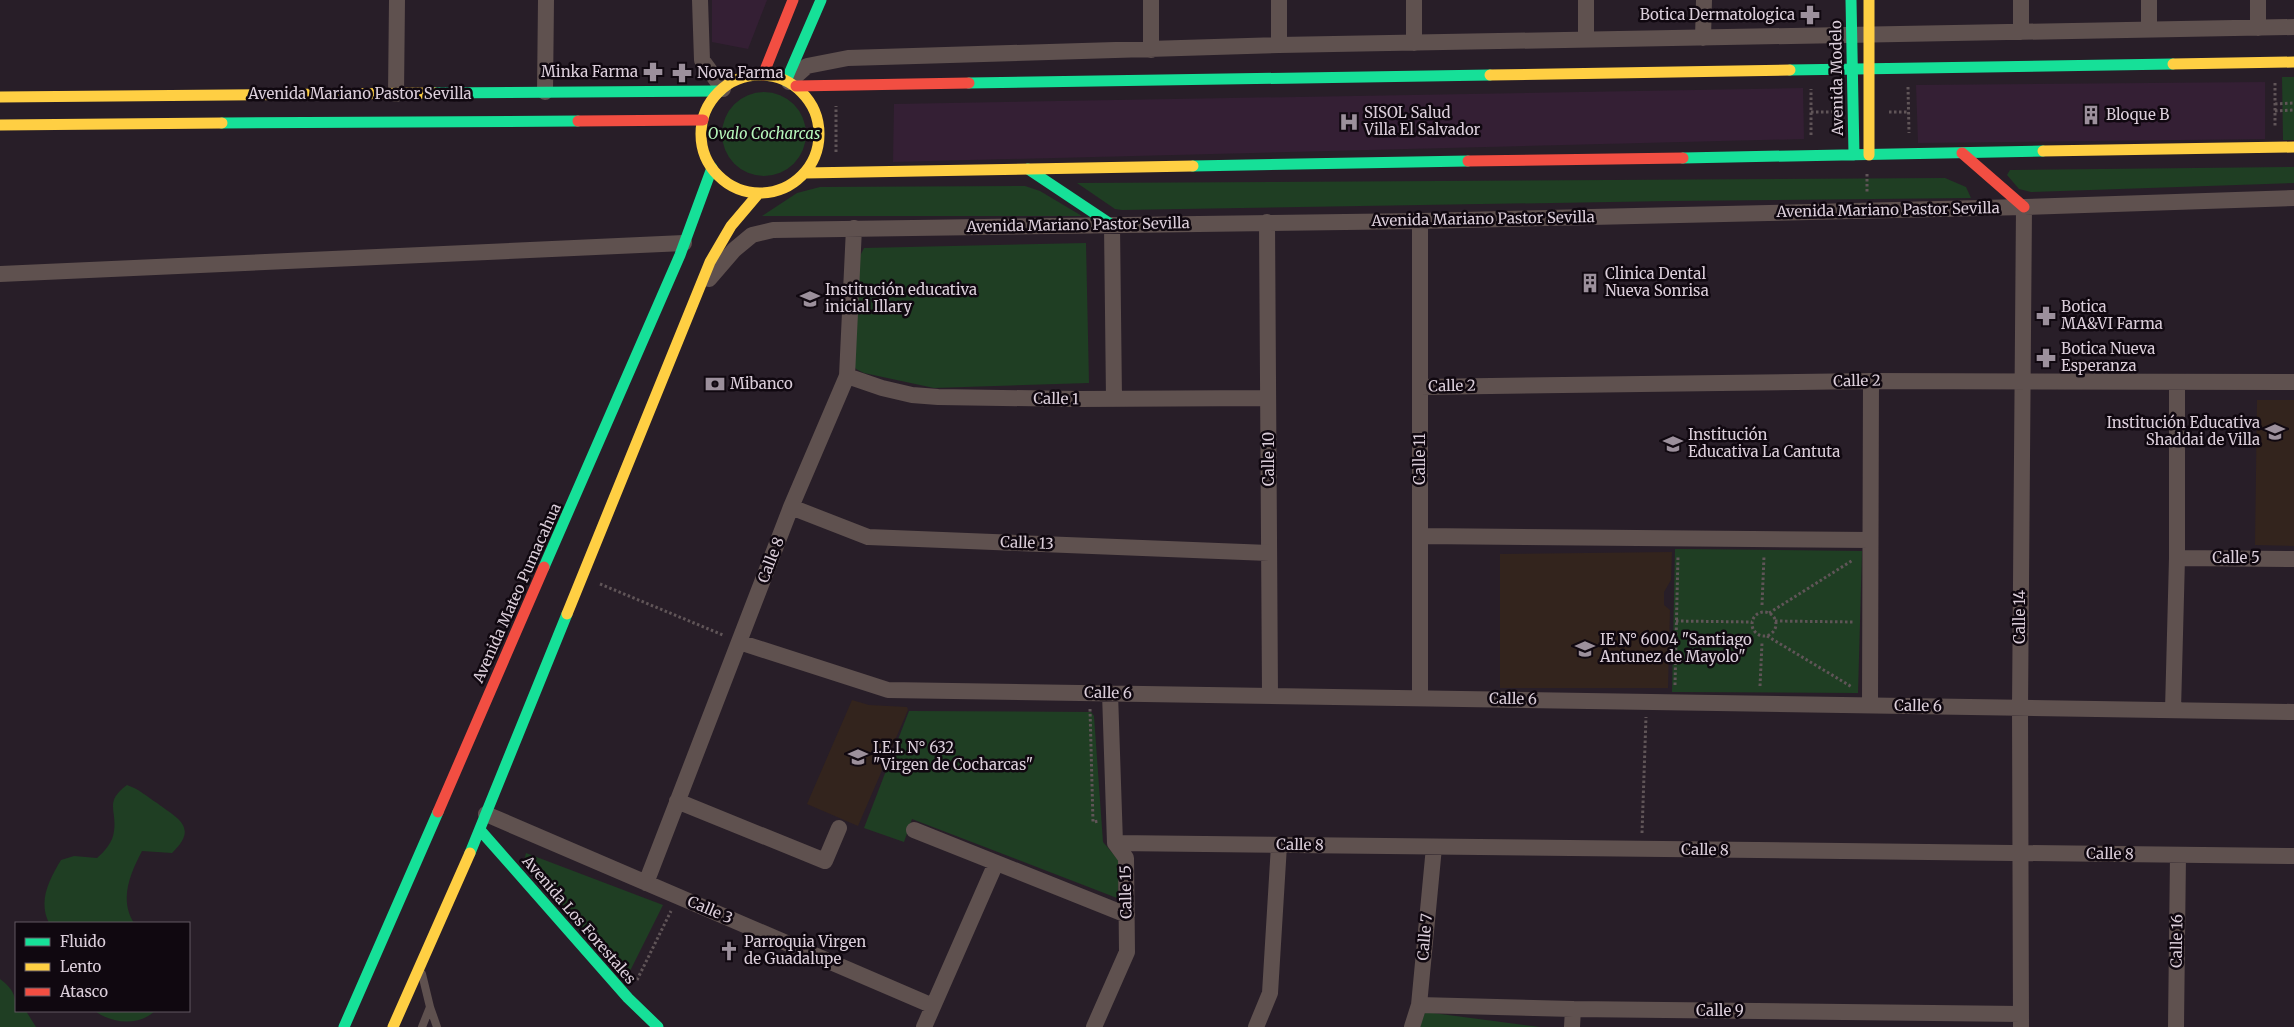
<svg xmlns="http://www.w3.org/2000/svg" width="2294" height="1027" font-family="Merriweather,serif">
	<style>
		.built { fill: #341f34 }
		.education { fill: #33241d }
		.green { fill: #1f3e23 }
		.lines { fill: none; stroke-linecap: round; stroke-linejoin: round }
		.path { stroke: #605558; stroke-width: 3; stroke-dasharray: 2.5 2.5; stroke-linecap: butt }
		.lane { stroke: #5f514f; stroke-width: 8 }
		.street { stroke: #5f514f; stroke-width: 16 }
		.fast { stroke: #16e098; stroke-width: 11 }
		.slow { stroke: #ffcf43; stroke-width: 11 }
		.jam { stroke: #f24e42; stroke-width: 11 }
		.labels { text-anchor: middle; stroke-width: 5; stroke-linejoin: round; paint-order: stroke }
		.poi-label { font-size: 15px; fill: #dbceda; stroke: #100810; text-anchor: start }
		.street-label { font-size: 15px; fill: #dbceda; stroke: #100810 }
		.park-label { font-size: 15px; font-style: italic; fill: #b6f7bb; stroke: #100810 }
	</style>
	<rect width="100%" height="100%" fill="#281e28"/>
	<!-- built -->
	<path class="built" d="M712,0H767L748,49L712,42Z
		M2265,82V139L1918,143L1916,85Z
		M1803,88L1804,139L893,162L894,104Z"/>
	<!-- education -->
	<path class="education" d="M2257,400H2294V546L2255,545Z
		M1672,552L1671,580L1664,592V605L1670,610L1668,688H1500V554Z
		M852,700L869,705L907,707L908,710L858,826L807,804Z"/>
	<!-- green -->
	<path class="green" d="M2282,77H2294V140H2283Z
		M722 134a42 42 0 1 1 84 0a42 42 0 1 1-84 0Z
		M2294,167V183L2031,192L2019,189L2007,175L2010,170Z
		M1945,178L1966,187L1971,198L1669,201L1122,210L1115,209L1077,183Z
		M1025,186L1040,191L1082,216H762L797,193L820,187Z
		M1086,243L1089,383L934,388L864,373L856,369L853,365L859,258L864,248Z
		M1675,549L1862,551L1858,693L1672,692Z
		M909,711L1091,712L1094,716L1103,842L1121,863L1117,898L912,819L904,842L864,828Z
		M127,785C139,789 146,796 157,803C178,819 199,827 172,853L142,851C130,874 119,900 134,923H49C38,901 49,880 61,860L74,856L97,858C105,851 113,842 114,831C117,809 104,802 127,785Z
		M526,853L663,905L625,981L523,865Z
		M0,979C13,989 16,995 16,1011H26L36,1027H0Z
		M95,1011H155C139,1026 112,1024 95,1011Z
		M1425,1012L1540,1027H1420Z"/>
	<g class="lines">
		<!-- path -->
		<path class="path" d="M2275,83V127
			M1908,87L1909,133
			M2275,104L2294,103
			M2275,111L2294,110
			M1811,112H1833
			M1889,112H1909
			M1811,135V89
			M836,152V106
			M1867,174V193
			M600,584L723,635
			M1762,605L1764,556
			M1752 624a12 12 0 1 1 24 0a12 12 0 1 1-24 0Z
			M1769,613L1853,560
			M1676,621L1752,622
			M1775,621L1855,622
			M1767,636L1852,687
			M1675,685L1678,555
			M1760,686L1762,643
			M1090,709L1093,822L1099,821
			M1642,833L1646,717
			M637,980L671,911"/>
		<!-- lane -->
		<path class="lane" d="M422,974L430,1007L422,1027
			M430,1007L437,1027"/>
		<!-- street -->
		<path class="street" d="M700,0L702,60L723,89
			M1151,0V50
			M1279,0V45
			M1414,0V43
			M1586,0V40
			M2258,0V28
			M2149,30V0
			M2021,32V0
			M1703,38L1704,0
			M789,82L807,66L848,58L1279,45L2294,27
			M545,92L546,0
			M396,94L397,0
			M1267,222L1270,695
			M1112,225L1114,399
			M0,274L684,243
			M709,279L734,250L752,235L773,230L1420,221L2024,207L2294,198
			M847,376L882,388L912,395L938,397L1079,399L1268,398
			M1420,387L1871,381L2294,382
			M791,507L868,537L1269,553
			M1420,536L1870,540
			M2177,558L2294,559
			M739,642L888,690L2294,712
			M1420,698V221
			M1870,705L1871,381
			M2173,710L2177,558V383
			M677,801L825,861L839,828
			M486,814L933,1006
			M914,830L1127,915
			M1115,843L2294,856
			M646,883L791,507L847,376L854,228
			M1419,1005L1573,1009L2021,1014
			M924,1027L996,863
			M1094,1027L1127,952L1126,858L1115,843L1110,693
			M1256,1027L1270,993L1279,845
			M1412,1027L1419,1005L1434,847
			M1572,1027L1573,1009
			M2021,1027L2020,708L2024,207
			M2176,1027L2178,855"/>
		<!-- fast -->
		<path class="fast" d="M1851,0L1854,155
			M1790,70L2173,64
			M786,81L821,0
			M969,83L1490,75
			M435,93L720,91
			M222,123L578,121
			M1683,158L2043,151
			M1193,166L1468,161
			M1028,169L1112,225
			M544,567L680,255L712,168
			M480,830L628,998L658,1027
			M470,853L567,614
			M344,1027L438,812"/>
		<!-- slow -->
		<path class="slow" d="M1869,0V155
			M2173,64L2294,62
			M1490,75L1790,70
			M701 134a59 59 0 1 1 118 0a59 59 0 1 1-118 0Z
			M0,97L435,93
			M0,125L222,123
			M2043,151L2294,147
			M805,173L1193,166
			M567,614L710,262L731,226L759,193
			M393,1027L470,853"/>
		<!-- jam -->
		<path class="jam" d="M763,75L793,0
			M796,86L969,83
			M578,121L703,120
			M1962,153L2024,207
			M1468,161L1683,158
			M438,812L544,567"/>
	</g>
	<!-- icons -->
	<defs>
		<symbol id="pharmacy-bare" viewBox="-9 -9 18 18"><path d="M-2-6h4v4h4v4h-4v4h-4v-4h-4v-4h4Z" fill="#9c909c" stroke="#100810" stroke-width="2.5" paint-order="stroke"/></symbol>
		<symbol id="building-bare" viewBox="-9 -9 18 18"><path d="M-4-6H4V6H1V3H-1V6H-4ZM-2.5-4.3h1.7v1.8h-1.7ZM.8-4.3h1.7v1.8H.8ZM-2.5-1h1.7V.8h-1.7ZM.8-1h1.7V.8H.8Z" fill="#9c909c" stroke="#100810" stroke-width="2.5" paint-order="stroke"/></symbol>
		<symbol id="hospital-bare" viewBox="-9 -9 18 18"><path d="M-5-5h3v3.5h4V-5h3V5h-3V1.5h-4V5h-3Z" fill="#9c909c" stroke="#100810" stroke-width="2.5" paint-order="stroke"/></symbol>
		<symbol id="school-bare" viewBox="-9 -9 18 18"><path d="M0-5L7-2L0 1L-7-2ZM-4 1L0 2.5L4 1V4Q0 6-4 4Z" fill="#9c909c" stroke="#100810" stroke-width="2.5" paint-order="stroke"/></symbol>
		<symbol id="bank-bare" viewBox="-9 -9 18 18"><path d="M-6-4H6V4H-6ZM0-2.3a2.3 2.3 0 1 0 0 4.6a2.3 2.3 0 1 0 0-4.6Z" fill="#9c909c" stroke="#100810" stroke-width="2.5" paint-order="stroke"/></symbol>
		<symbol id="church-bare" viewBox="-9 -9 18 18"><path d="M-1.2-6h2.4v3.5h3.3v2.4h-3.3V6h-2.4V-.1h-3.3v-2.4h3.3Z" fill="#9c909c" stroke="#100810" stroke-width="2.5" paint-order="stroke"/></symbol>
	</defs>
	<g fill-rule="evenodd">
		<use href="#pharmacy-bare" x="1796" y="1" width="28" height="28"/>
		<use href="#pharmacy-bare" x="639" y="58" width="28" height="28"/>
		<use href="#pharmacy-bare" x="668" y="59" width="28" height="28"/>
		<use href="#building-bare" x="2077" y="101" width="28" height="28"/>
		<use href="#hospital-bare" x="1335" y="108" width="28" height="28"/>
		<use href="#building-bare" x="1576" y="269" width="28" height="28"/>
		<use href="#school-bare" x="796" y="285" width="28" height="28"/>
		<use href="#pharmacy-bare" x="2032" y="302" width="28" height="28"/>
		<use href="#pharmacy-bare" x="2032" y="344" width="28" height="28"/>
		<use href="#bank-bare" x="701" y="370" width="28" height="28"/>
		<use href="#school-bare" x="2261" y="418" width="28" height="28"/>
		<use href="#school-bare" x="1659" y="430" width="28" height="28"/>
		<use href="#school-bare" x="1571" y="635" width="28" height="28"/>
		<use href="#school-bare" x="844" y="743" width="28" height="28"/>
		<use href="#church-bare" x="715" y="937" width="28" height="28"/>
	</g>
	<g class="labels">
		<!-- poi labels -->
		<g class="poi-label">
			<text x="1795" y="20" text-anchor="end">Botica Dermatologica</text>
			<text x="638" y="77" text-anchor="end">Minka Farma</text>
			<text x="697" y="78">Nova Farma</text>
			<text x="1364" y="118">SISOL Salud<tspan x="1364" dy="17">Villa El Salvador</tspan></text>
			<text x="2106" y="120">Bloque B</text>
			<text x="1605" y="279">Clinica Dental<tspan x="1605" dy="17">Nueva Sonrisa</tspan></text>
			<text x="825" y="295">Institución educativa<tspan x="825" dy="17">inicial Illary</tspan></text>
			<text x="2061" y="312">Botica<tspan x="2061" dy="17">MA&amp;VI Farma</tspan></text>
			<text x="2061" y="354">Botica Nueva<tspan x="2061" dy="17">Esperanza</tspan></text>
			<text x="730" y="389">Mibanco</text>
			<text x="2260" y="428" text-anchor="end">Institución Educativa<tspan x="2260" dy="17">Shaddai de Villa</tspan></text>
			<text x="1688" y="440">Institución<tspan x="1688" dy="17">Educativa La Cantuta</tspan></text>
			<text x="1600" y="645">IE N° 6004 "Santiago<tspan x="1600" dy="17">Antunez de Mayolo"</tspan></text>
			<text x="873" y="753">I.E.I. N° 632<tspan x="873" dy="17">"Virgen de Cocharcas"</tspan></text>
			<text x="744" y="947">Parroquia Virgen<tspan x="744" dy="17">de Guadalupe</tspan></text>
		</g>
		<!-- street labels -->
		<g class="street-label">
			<text transform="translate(1837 78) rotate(-91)" y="5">Avenida Modelo</text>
			<text x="360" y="99">Avenida Mariano Pastor Sevilla</text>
			<text transform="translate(1888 210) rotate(-1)" y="5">Avenida Mariano Pastor Sevilla</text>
			<text transform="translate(1483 219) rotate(-1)" y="5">Avenida Mariano Pastor Sevilla</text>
			<text transform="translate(1078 225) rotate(-1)" y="5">Avenida Mariano Pastor Sevilla</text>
			<text transform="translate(1857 381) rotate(-1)" y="5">Calle 2</text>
			<text transform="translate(1452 386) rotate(-1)" y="5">Calle 2</text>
			<text transform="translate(1056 399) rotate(1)" y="5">Calle 1</text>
			<text transform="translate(1269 459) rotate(-90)" y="5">Calle 10</text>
			<text transform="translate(1420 459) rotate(-90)" y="5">Calle 11</text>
			<text transform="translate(1027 543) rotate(2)" y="5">Calle 13</text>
			<text x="2236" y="563">Calle 5</text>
			<text transform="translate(771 560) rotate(-69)" y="5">Calle 8</text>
			<text transform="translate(517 593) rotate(-66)" y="5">Avenida Mateo Pumacahua</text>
			<text transform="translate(2020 617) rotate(-90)" y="5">Calle 14</text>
			<text transform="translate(1108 693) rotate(1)" y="5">Calle 6</text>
			<text transform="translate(1513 699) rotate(1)" y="5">Calle 6</text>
			<text transform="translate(1918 706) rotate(1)" y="5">Calle 6</text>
			<text transform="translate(1300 845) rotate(1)" y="5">Calle 8</text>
			<text transform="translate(1705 850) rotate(1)" y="5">Calle 8</text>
			<text transform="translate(2110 854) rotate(1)" y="5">Calle 8</text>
			<text transform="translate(1126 892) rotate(-91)" y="5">Calle 15</text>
			<text transform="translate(710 910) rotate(23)" y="5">Calle 3</text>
			<text transform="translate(579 920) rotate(49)" y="5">Avenida Los Forestales</text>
			<text transform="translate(1425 937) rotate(-85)" y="5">Calle 7</text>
			<text transform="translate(2177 941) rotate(-89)" y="5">Calle 16</text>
			<text x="1720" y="1016">Calle 9</text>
		</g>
		<!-- park labels -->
		<g class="park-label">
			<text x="764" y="139">Ovalo Cocharcas</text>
		</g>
	</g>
	<!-- legend -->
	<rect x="15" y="922" width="175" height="90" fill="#100810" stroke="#615761"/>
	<rect x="25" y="938" width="25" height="8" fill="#16e098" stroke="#615761"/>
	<text x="60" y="947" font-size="15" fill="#dbceda">Fluido</text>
	<rect x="25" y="963" width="25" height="8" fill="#ffcf43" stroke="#615761"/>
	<text x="60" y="972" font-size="15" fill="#dbceda">Lento</text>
	<rect x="25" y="988" width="25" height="8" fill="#f24e42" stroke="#615761"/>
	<text x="60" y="997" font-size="15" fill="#dbceda">Atasco</text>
</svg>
